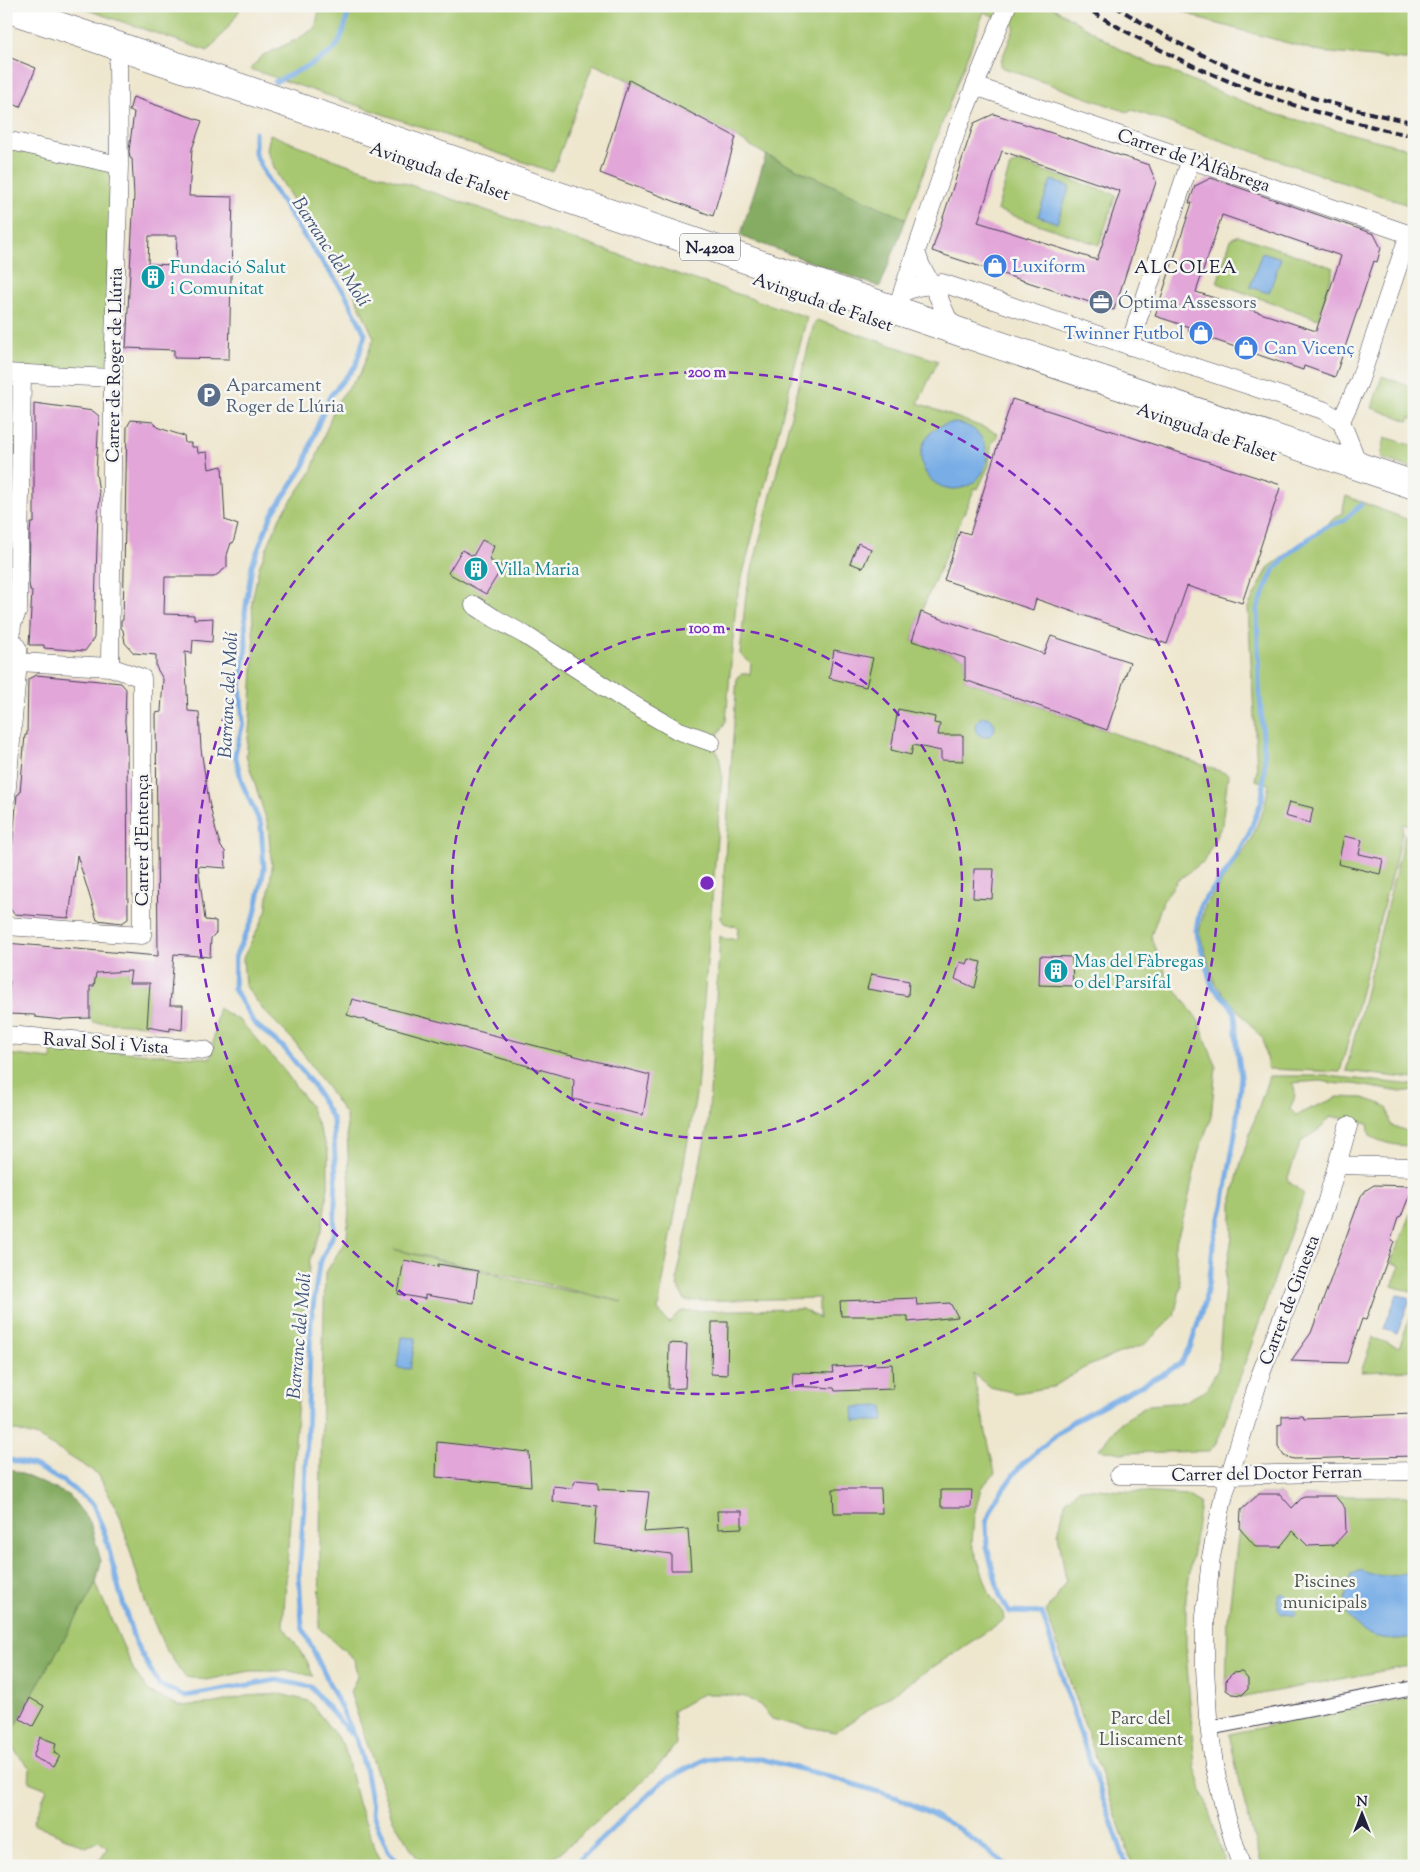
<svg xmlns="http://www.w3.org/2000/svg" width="1420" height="1872" font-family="'Sorts Mill Goudy',serif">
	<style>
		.green { fill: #a7c770; stroke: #647456; fill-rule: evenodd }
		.forest { fill: #85ac62; stroke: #54674e }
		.water { fill: #78ade6; stroke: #4d6890 }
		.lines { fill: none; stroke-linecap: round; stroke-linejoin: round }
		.stream { stroke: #78ade6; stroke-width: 5 }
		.building { fill: #e2a6d9; fill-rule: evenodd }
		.pedestrian-casing { stroke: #413f51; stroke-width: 16 }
		.minor-casing { stroke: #413f51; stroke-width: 19 }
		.primary-casing { stroke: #413f51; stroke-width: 29 }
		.pedestrian { stroke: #fff; stroke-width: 14 }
		.minor { stroke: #fff; stroke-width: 18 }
		.primary { stroke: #fff; stroke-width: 28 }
		.rail { stroke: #22223b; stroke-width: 4; stroke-dasharray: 8 4; stroke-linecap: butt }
		.ring { fill: none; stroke: #7b2cbf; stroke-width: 2.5; stroke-dasharray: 9 6 }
		.labels { text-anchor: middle; stroke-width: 5; stroke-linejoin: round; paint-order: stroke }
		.shield { fill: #f6f6f2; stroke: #626272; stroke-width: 1 }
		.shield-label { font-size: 16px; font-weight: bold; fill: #22223b }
		.street-label { font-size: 18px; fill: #22223b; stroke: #f6f6f2 }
		.shop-label { font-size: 18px; fill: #366cbe; stroke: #f6f6f2; text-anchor: start }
		.culture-label { font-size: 18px; fill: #0d838f; stroke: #f6f6f2; text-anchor: start }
		.service-label { font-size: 18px; fill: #4e5e75; stroke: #f6f6f2; text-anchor: start }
		.park-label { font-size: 18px; fill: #4a544b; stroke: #f6f6f2 }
		.water-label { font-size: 19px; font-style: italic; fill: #405377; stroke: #f6f6f2 }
		.neighbourhood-label { font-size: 19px; letter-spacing: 1px; fill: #22223b; stroke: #f6f6f2 }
		.centre { fill: #7b2cbf; stroke: #f6f6f2; stroke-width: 2.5 }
		.ring-label { font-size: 15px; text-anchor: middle; font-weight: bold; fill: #7b2cbf; stroke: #f6f6f2; stroke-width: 5; stroke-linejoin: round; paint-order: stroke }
	</style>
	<rect width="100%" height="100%" fill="#f6f6f2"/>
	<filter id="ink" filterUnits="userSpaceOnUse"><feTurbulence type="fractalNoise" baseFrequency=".02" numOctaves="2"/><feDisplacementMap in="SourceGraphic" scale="10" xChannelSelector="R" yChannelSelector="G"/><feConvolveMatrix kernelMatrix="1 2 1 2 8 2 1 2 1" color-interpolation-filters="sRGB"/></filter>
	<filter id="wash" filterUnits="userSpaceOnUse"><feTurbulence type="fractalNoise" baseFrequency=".0096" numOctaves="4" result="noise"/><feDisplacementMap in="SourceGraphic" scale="20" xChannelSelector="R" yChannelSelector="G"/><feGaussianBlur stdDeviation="1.12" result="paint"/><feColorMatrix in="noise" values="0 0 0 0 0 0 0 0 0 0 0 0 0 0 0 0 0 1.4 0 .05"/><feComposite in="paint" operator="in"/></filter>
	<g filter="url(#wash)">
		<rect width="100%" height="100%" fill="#eee6cd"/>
		<!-- green -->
		<path class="green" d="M76,6H242L230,25L208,51Z
			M320,6H1051L1128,54L1271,113L1414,150V207L1132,110L1127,112L1001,67V61L1015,26L984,12L906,219L766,155L736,137L629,80L593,64L553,172L250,69L262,56L298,39L315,28Z
			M1173,6H1414V59L1404,60L1321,52L1200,19Z
			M270,134L332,159L807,317L736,602L726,721L717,736L711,742L719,755L722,775L697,1089L658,1310L669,1323L676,1315L682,1311L802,1309L819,1318V1298L685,1301L678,1287L677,1278L708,1124L720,936L725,939H737L738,927L724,923L721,918L737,677L742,674H750L751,663L740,654L746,594L814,324L817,320L938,361L918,403L998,433L995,441L992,442L989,466L978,489L975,488L921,612L912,641L965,658V680L1228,774L1222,825L1204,861L1177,881L1163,901L1151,936L1168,979L1198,1020L1216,1066L1211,1117L1198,1154L1186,1209L1174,1249L1181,1286L1174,1316L1144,1345L1117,1354L1084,1368L1053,1387L1016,1393L990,1387L973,1374L995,1473L981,1488L974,1516L972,1543L990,1595L1003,1613L1004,1620L835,1732L791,1724L772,1719L760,1705L746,1697L723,1694H703L673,1711L676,1744L656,1769L561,1852L538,1866H435L417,1858L392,1818L350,1692L357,1677L354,1659L319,1628L322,1381L325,1274L347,1238L350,1191L346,1115L295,1042L264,1011L245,985L243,958L266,912L272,868L268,825L246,756L250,721L254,651L252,601L259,567L280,517L311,472L336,403L360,374L374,338L350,285L304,218L277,174L267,150ZM393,1249L623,1302L528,1283Z
			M6,140L119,165L113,378L6,373Z
			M1018,162L1116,195L1099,245L997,210L1010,166Z
			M1238,235L1334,268L1318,319L1217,283L1231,239Z
			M1382,376L1414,388V419L1410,417L1409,421L1372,408Z
			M1385,437L1414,446V469L1381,458Z
			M1346,496L1414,522V826L1403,823L1402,834L1340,1072L1268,1069L1263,1039L1215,984L1199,932L1205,906L1251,840L1265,805L1269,784L1255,780L1257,770L1248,607L1269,567L1342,513Z
			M1405,834L1414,837V1079L1346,1071Z
			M131,956L128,975L130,977V982L147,983L151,981L172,986L170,1003L149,1001L147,1025L92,1022L90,1018V986L94,985L96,973Z
			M218,1008L240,1021L283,1069L310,1106L328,1151V1187L322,1229L310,1259L304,1306L283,1626L307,1661L313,1676L289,1671H250L207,1680L185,1677L165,1648L145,1602L120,1516L98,1474L38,1437L6,1428V1054L51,1059L52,1047L211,1058Z
			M1269,1076H1328L1414,1085V1090L1401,1092L1353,1084H1339L1321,1081L1292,1083C1297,1093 1295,1098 1290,1109L1296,1115L1338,1097L1363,1098L1381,1104L1388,1109L1391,1125L1414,1134V1146C1397,1146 1385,1144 1370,1136L1368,1124L1331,1116L1322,1127L1301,1142L1287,1180L1304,1194L1217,1443L1209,1451L1121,1453L1099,1449L1121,1422L1149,1405L1184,1402L1206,1390L1218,1369L1226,1271L1232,1238V1198L1243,1155Z
			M1414,1204V1293L1392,1286L1400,1266L1391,1262Z
			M1414,1307V1370L1361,1372L1373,1338L1399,1347Z
			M1080,1488L1186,1495L1200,1503L1186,1598V1652L1195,1767L1226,1866H1133L1046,1611L1056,1599L1066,1580L1058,1534L1066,1500Z
			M1259,1494H1280L1292,1508L1304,1496H1414V1665L1240,1698L1226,1690L1228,1619L1238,1536L1240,1529L1241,1510Z
			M96,1584L134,1671L150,1693L180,1706L216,1703L246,1696L280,1694L309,1701L344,1746L358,1803L382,1866H96L107,1848L99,1841L86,1847L33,1823L47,1789L29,1782L30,1769L14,1750L8,1736Z
			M1414,1697V1865L1262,1866L1245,1806L1229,1734Z"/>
		<!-- forest -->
		<path class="forest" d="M766,155L906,219L880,287L740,236Z
			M6,1467L69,1495L90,1522L101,1561L96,1584L30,1698L20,1719L8,1736L6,1735Z"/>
		<!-- water -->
		<path class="water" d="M1051,180L1070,187L1057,223L1038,216Z
			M1262,252L1281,258L1269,293L1250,287Z
			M921 456a33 33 0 1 1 66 0a33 33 0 1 1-66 0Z
			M975 727a10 10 0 1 1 20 0a10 10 0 1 1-20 0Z
			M1397,1294L1410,1299L1397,1334L1384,1329Z
			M401,1337L416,1338L410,1369L397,1368Z
			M883,1406L884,1421H854L853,1407Z
			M1414,1567V1636C1391,1644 1354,1636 1346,1610C1343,1599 1348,1585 1351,1575L1360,1570C1376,1577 1399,1580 1414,1567Z
			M1282,1593L1288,1596L1291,1606L1298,1613L1294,1616L1288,1613L1282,1614L1278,1610V1596Z"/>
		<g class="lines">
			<!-- stream -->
			<path class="stream" d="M275,82C289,75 327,59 336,47C344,35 347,20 349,6
				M255,133V154L270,184L310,245L345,293L365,334L356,365L330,396L315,432L304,466L272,514L252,565L245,613L246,650L240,685L243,723L235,754L242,783L261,825L264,869L255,914L235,957L234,989L254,1023L284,1048L313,1085L333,1120L336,1176L334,1233L319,1265L311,1322L305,1492L299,1574L302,1627L356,1739L365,1768L374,1817L388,1851L401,1866
				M6,1459L35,1466L64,1482L93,1504L105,1535L120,1593L135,1642L159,1685L185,1696L277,1680L311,1687L350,1733
				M573,1866L663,1781L705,1759H761L824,1775L898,1798L930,1813L959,1829L1008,1866
				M1127,1866L1079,1730L1042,1613L1009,1612L1000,1596L987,1547L986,1523L996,1499L1020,1466L1073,1421L1161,1375L1180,1364L1190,1348L1205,1301L1211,1269L1213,1244L1223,1206L1235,1134L1241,1076L1237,1047L1235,1013L1229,1003L1212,986L1196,931L1201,904L1228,870L1248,836L1262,800L1265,763L1259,684L1257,609L1273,571L1292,551L1325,527L1343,521L1361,505"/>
		</g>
		<g id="blocks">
			<!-- building -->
			<path class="building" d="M6,56L36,68L20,107L6,101Z
				M629,80L736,137L713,216L600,173Z
				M133,97L202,121L192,149L189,196L233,197L229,359L174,358V350L126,348L134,195L132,159L130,158L129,151L134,112L129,111ZM149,236H177L176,265L148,264Z
				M994,114L1149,165L1156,182L1114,310L932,251L974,123ZM1002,151L1120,191L1097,260L978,222Z
				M1211,178L1374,234L1381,248L1377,262L1374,261L1335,377L1304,366L1303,370L1188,331L1189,327L1155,316L1192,203H1189L1195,186ZM1222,215L1341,256L1316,331L1196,292Z
				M1012,399L1281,485L1242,603L1187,586L1167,644L1036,599L1033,610L944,580L960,531L970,534Z
				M34,403L93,411L99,416L96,473L100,498L98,513L94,638L85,651L44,648V645H29L32,591L30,590L29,583L30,532L31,523H34Z
				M131,420L153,422L159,428L184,436L185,443H191V447H197L198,453L207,452L209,469L222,466L225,520L238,525L233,543H231L227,555V567L214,577H165L164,614L194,615V619L213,618L212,642L193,640L192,653L185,652L188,711L199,712L201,749L209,802L216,831L221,847L225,851L226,868L198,866L205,920L216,921V933L211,938L210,957L174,954L170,1005H183L182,1030L170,1028V1031L147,1027L150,983H129L131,971L96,973L94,986H90V1018L62,1019V1020L35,1017V1015L7,1014L10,981L6,980V943L158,956L156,713L161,712L163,679L156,667V655L134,653L125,643L123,630L121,628V621L123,620L127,427Z
				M482,540L494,546L489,560L503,566L486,594L448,573L462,550L473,556Z
				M858,543L871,549L863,568L850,563Z
				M921,612L1044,654L1051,636L1130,662L1107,730L965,680V658L912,641Z
				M834,650L873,658L866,687L829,678Z
				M36,675L121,683L126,689L125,722L127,743L128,919L122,923L97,920L77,855L69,918L14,914L7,904L17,795L20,793L25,735H27L28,679Z
				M898,709L935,717L934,723L940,724L938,735H963V761L941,760V751L913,745L911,755L891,750Z
				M1289,802L1313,808L1310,823L1285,816Z
				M1344,836L1362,840L1359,854L1383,859L1380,874L1338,864Z
				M974,869H994L992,899L973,898Z
				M1040,956L1072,957L1073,986L1039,985Z
				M969,959L981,962L975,988L955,979L960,962L967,964Z
				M871,974L909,981L908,996L867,989Z
				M352,999L650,1075L643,1115L573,1099L574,1079L347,1015Z
				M1374,1185L1413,1186L1401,1217L1398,1218L1391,1240L1394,1241L1366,1320L1362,1319L1347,1363L1291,1361L1311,1333L1361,1196L1366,1190Z
				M404,1260L438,1267V1264L478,1271L474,1303L425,1295V1299L398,1294Z
				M916,1298L917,1305L950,1303L958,1317L908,1322V1316H841L840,1301Z
				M712,1322H728L727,1375L711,1374Z
				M669,1343L687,1344L685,1388L668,1389Z
				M892,1364L893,1389L835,1391L834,1388L792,1386L793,1372L833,1373L832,1367Z
				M1414,1414V1456L1294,1459L1284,1456L1278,1446V1425L1282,1424V1416L1302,1415L1303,1418Z
				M437,1442L529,1452L531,1486L436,1477Z
				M576,1480L598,1482V1489L649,1492L644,1532L688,1529L691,1570H671V1554L594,1544L597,1506L552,1501L553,1486L572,1488Z
				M833,1489H881L882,1513H834Z
				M941,1490H972L971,1507H941Z
				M1259,1494H1280L1292,1508L1304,1496H1335L1345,1508L1346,1532L1334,1545L1308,1546L1293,1531L1280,1547H1256L1240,1529L1241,1510Z
				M717,1511H742V1528L718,1529Z
				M1242,1672L1248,1679V1689L1242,1695L1232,1694L1226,1690V1680L1233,1673Z
				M30,1698L44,1706L33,1726L20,1719Z
				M40,1737L56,1743L54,1753L60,1756L54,1767L33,1757Z"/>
		</g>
	</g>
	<g filter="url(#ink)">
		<use href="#blocks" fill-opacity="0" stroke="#413f51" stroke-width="1"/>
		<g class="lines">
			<defs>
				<path id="pedestrian" d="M1209,1728L1414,1688"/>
				<path id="minor" d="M975,86L1414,236
					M6,140L119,165
					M916,252L921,266L938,296L947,317L958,330
					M903,292L917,287L942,283L1323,410L1341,421L1355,456L1364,468
					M900,299L957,130L1007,6
					M1129,346L1191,159
					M6,373L113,378
					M1341,421L1359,382L1409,234
					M474,605L494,618L525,635L625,700L677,730L711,742
					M110,667L113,378L119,165L118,63
					M6,798L18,662V649L11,638L12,624L18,610L22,375
					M6,926L142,935V678L110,667L18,662
					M6,1035L205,1050
					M1338,1165L1414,1167
					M1119,1475H1230L1414,1471
					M1241,1866L1226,1815L1214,1765L1208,1717L1205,1668V1616L1211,1557L1224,1494L1260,1376L1326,1204L1348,1126"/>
				<path id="primary" d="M6,8L960,332L1414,485"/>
			</defs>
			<!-- pedestrian casing -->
			<use href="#pedestrian" class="pedestrian-casing"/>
			<!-- minor casing -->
			<use href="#minor" class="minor-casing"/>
			<!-- primary casing -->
			<use href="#primary" class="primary-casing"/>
			<!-- pedestrian -->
			<use href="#pedestrian" class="pedestrian"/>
			<!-- minor -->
			<use href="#minor" class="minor"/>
			<!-- primary -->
			<use href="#primary" class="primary"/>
			<!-- rail -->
			<path class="rail" d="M1083,6C1168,59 1261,100 1358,123C1377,128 1395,133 1414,135
				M1115,6C1190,54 1268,88 1354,109C1374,114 1394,119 1414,122"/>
		</g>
	</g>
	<!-- distance rings -->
	<g class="ring">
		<circle cx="707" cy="883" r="255"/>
		<circle cx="707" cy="883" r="511"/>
	</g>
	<!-- icons -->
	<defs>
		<symbol id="shop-disc" viewBox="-11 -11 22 22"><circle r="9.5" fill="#3f7fe0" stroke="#f6f6f2"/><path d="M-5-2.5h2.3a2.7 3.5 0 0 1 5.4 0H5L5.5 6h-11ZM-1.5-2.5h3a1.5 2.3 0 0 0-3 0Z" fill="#fff"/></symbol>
		<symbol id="building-disc" viewBox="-11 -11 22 22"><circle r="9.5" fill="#0f9aa8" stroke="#f6f6f2"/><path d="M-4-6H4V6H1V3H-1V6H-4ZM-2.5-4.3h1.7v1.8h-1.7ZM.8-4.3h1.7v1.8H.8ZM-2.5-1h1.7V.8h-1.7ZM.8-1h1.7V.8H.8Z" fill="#fff"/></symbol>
		<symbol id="office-disc" viewBox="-11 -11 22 22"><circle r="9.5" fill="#5c6f8a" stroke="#f6f6f2"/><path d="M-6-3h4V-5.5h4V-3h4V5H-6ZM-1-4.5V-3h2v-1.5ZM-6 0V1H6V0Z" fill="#fff"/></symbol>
		<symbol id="parking-disc" viewBox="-11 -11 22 22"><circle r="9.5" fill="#5c6f8a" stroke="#f6f6f2"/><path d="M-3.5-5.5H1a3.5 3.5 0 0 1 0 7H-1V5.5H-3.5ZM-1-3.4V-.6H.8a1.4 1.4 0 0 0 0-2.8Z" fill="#fff"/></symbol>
	</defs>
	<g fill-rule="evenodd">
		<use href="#shop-disc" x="981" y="252" width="28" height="28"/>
		<use href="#building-disc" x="139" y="263" width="28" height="28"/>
		<use href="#office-disc" x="1087" y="288" width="28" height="28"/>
		<use href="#shop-disc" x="1187" y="319" width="28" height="28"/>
		<use href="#shop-disc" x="1232" y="334" width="28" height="28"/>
		<use href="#parking-disc" x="195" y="381" width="28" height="28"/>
		<use href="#building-disc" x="462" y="555" width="28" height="28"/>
		<use href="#building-disc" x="1042" y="957" width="28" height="28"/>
	</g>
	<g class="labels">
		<!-- shield labels -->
		<rect class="shield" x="680" y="233.5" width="60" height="27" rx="4"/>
		<g class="shield-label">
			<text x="710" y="253">N-420a</text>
		</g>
		<!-- street labels -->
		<g class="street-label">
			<text transform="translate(1194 160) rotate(19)" y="6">Carrer de l'Àlfàbrega</text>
			<text transform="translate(440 171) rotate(19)" y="6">Avinguda de Falset</text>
			<text transform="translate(823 302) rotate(19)" y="6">Avinguda de Falset</text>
			<text transform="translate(114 365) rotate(-89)" y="6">Carrer de Roger de Llúria</text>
			<text transform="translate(1207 432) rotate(19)" y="6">Avinguda de Falset</text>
			<text transform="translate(142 840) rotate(-90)" y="6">Carrer d'Entença</text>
			<text transform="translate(106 1043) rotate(4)" y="6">Raval Sol i Vista</text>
			<text transform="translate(1289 1300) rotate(-69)" y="6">Carrer de Ginesta</text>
			<text transform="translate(1267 1473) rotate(-1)" y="6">Carrer del Doctor Ferran</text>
		</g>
		<!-- shop labels -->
		<g class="shop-label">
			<text x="1012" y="272">Luxiform</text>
			<text x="1184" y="339" text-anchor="end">Twinner Futbol</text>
			<text x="1264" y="354">Can Vicenç</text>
		</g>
		<!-- culture labels -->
		<g class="culture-label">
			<text x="170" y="273">Fundació Salut<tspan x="170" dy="21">i Comunitat</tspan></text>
			<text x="494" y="575">Villa Maria</text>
			<text x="1074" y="967">Mas del Fàbregas<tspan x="1074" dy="21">o del Parsifal</tspan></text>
		</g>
		<!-- service labels -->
		<g class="service-label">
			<text x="1118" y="308">Óptima Assessors</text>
			<text x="226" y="391">Aparcament<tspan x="226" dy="21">Roger de Llúria</tspan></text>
		</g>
		<!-- park labels -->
		<g class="park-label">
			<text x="1325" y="1587">Piscines<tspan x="1325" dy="21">municipals</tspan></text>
			<text x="1141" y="1724">Parc del<tspan x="1141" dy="21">Lliscament</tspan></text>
		</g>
		<!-- water labels -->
		<g class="water-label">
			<text transform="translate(332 251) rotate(57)" y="7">Barranc del Molí</text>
			<text transform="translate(227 695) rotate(-87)" y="7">Barranc del Molí</text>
			<text transform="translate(298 1336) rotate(-85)" y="7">Barranc del Molí</text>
		</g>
		<!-- neighbourhood labels -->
		<g class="neighbourhood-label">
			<text x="1186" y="273">ALCOLEA</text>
		</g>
	</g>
	<circle cx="707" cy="883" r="8" class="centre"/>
	<g class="ring-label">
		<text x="707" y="377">200 m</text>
		<text x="707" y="633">100 m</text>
	</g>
	<!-- margin -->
	<rect width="1420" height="1872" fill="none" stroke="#f6f6f2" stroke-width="25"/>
	<!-- north arrow -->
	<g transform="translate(1362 1814)" stroke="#f6f6f2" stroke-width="4" paint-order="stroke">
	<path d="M0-4L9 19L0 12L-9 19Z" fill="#22223b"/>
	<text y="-8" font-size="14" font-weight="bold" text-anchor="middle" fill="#22223b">N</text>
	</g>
</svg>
